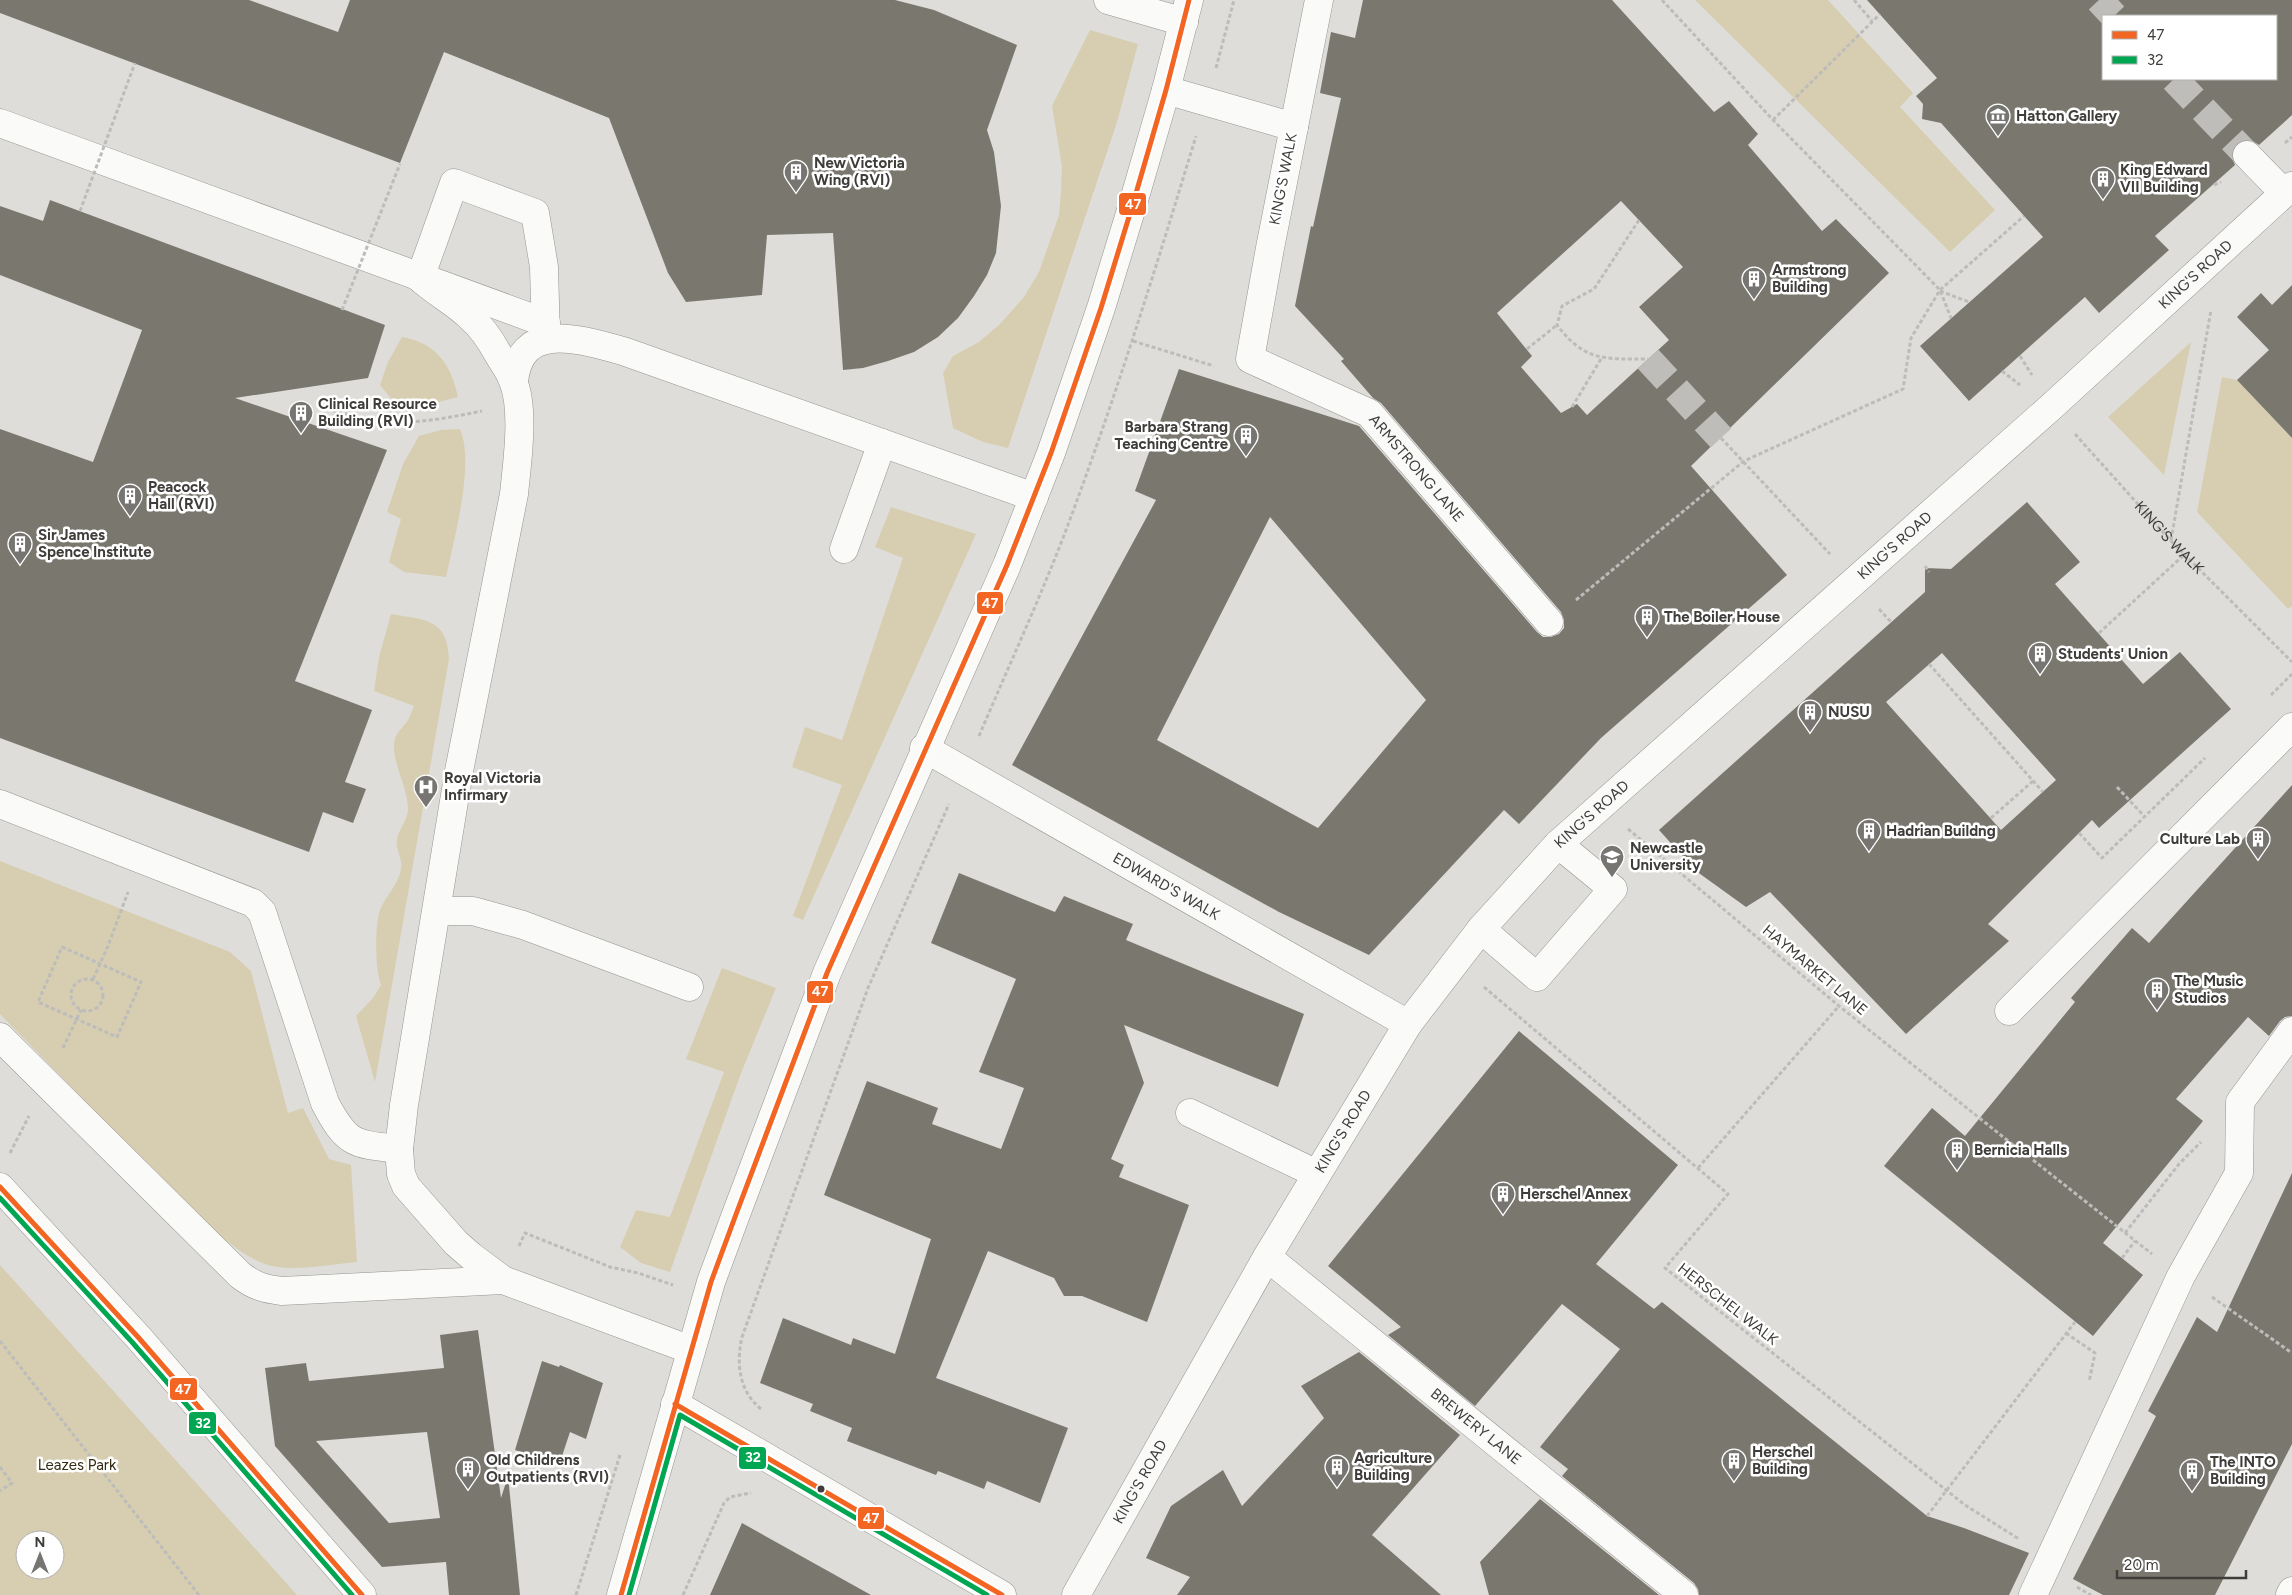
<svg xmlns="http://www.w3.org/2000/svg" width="2292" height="1595" font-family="Figtree,sans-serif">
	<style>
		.green { fill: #d7ceb1; fill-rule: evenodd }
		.building { fill: #7a786e; fill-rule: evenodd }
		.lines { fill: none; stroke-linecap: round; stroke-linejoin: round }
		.minor-tunnel { stroke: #bebdb9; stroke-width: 28; stroke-dasharray: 28 14; stroke-linecap: butt }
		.minor-casing { stroke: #959491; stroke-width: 29 }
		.major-casing { stroke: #959491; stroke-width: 29 }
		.path { stroke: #bcbcba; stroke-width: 3; stroke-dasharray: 4 2.5; stroke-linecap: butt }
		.minor { stroke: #fafaf9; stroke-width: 28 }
		.major { stroke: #fafaf9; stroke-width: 28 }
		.path-bridge { stroke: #bcbcba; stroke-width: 3; stroke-dasharray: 4 2.5; stroke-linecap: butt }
		.bus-1-casing { stroke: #fff; stroke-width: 9 }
		.bus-2-casing { stroke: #fff; stroke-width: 9 }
		.bus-1 { stroke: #f26522; stroke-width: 5 }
		.bus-2 { stroke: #00a651; stroke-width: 5 }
		.bus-dot { fill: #3e3d3a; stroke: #fff; stroke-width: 2 }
		.labels { text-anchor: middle; stroke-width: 5; stroke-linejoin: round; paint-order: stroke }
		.poi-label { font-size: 15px; font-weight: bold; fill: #3e3d3a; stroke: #fff; text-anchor: start }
		.street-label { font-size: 15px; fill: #3e3d3a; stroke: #fff }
		.park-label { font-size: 15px; fill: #322a10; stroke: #fff }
		.line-badge { stroke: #fff; stroke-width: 2 }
		.badge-label { font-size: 14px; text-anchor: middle; font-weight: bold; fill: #fff }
	</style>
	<rect width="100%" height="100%" fill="#deddd9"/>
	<!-- green -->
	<path class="green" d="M1695,0H1828L1913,93L1900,107L1995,210L1950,252Z
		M1090,30L1138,44L1117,122L1008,448L983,442L953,428L943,373L953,356L979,342L1000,324L1024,297L1039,272L1059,215L1061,192L1062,167L1052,106Z
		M402,337C436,343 451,364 458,397L439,402L398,407L380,385L388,362Z
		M2191,342L2164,475L2108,417Z
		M2222,377L2237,380L2292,438V606L2288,609L2197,512Z
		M460,429C475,464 454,539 446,577L404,572L389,562L401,519L387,512L403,464L419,436L441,430Z
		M891,507L976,534L803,920L793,916L842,785L792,767L805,727L842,740L903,558L875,547Z
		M391,614C424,620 448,618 449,659L375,1082L356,1016L373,998L381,985C375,970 375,929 379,913C384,897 399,885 401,868C403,859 395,849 397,839C399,829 407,821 408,810C408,787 393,766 394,743C395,733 403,728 408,720C410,716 412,711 414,706L374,691L379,657Z
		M0,861L230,952L251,971L288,1113L303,1108L329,1159L351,1165L357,1262C331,1264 289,1273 265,1264C242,1256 223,1237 204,1223L0,1014Z
		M722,968L776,988L741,1073L670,1272L641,1263L620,1247L636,1210L670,1217L724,1072L686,1059Z
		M0,1265L297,1595H0ZM25,1540H55V1570H25Z"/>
	<!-- building -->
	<path class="building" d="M0,0H249L338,32L350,0H895L934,10L1017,45L987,130L994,152L1001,206L996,253L987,275L974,296L958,318L938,337L914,352L888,361L863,368L843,370L833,233L767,235L762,295L686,302L668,273L609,118L444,52L400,163L0,13Z
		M1363,0H1612L1714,112L1729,101L1758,134L1748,145L1822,231L1836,219L1889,273L1691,466L1787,575L1601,738L1519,824L1504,810L1369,955L1279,912L1012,765L1156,500L1135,491L1179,369L1359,426L1537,632L1543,637H1551L1559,634L1564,628V620L1561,612L1381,403L1373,398L1341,361L1344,359L1295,306L1311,226L1313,227L1341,98L1320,93L1331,32L1355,38ZM1621,201L1683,267L1639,307L1669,340L1587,415L1577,404L1561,413L1521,367L1532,356L1497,313ZM1270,517L1426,700L1318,828L1157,740Z
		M1867,0H2292V115L2259,145L2251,140H2243L2236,144L2232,151V158L2235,165L2155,236L2169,250L2099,313L2085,297L1969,401L1920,346L2043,237L1941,123L1922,119L1923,104L1916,96L1937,78ZM2103,16H2276V79H2103Z
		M50,200L385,325L368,378L235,398L387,450L295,681L372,710L345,782L366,789L353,823L323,812L309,852L0,738V429L93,462L142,330L0,275V206L43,221Z
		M2292,285V438L2237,380L2269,350L2237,317L2261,293L2272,305Z
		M2027,502L2080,562L2055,584L2143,684L2180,652L2231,709L2099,828L2092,820L1988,924L2009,941L1906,1034L1770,892L1746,907L1696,871L1659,830L1925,592V568L1951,569ZM1942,653L2056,780L2001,830L1886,702Z
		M2292,785V1016L2285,1017L2280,1021L2269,1036L2248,1017L2176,1099L2203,1121L2103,1243L2143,1275L2093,1336L1884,1166L1932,1108L1965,1136L2075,1002L2071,998L2132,928L2149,943Z
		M959,873L1055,912L1064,896L1133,924L1126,940L1304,1014L1278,1087L1124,1025L1144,1083L1111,1159L1124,1165L1119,1177L1189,1205L1147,1322L1082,1296H1064L1054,1278L988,1251L936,1378L1068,1428L1040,1503L987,1481L984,1489L938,1471L936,1475L847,1441L852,1428L810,1411L813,1404L760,1383L783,1318L851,1345L853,1338L895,1354L931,1239L824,1195L867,1081L938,1108L932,1124L1001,1149L1024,1088L979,1072L1016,979L931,943Z
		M1519,1031L1678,1165L1596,1264L1654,1309L1662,1302L1927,1516L1964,1528L2029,1553L2009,1595H1699L1698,1589L1694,1583L1562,1476L1568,1469L1540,1447L1620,1349L1562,1304L1475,1406L1388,1335L1401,1327L1328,1266Z
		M2292,1173V1444L2215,1595H2103L2073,1579L2156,1416L2148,1411L2197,1317L2217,1332Z
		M478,1330L501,1498L508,1476L520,1595H449L446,1562L382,1567L275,1446L265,1368L306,1363L309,1381L444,1368L440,1335ZM427,1432L440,1518L389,1523L316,1441Z
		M1359,1352L1460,1435L1372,1535L1441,1595H1177L1190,1577L1146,1558L1171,1506L1223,1470L1242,1506L1324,1418L1301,1386Z
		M542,1361L559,1367L560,1365L603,1383L586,1439L570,1432L559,1465L515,1450Z
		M1540,1499L1659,1595H1489L1480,1562Z
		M742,1523L871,1595H710Z"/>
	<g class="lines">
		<!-- minor-tunnel -->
		<path class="minor-tunnel" d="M2099,0L2114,16
			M2174,79L2247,155
			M1648,359L1721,438"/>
		<defs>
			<g id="minor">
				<path d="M1108,0L1184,22"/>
				<path id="s2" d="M1319,0L1270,248L1250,359L1369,413L1549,622"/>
				<path d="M1166,90L1294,127"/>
				<path d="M0,123L546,323"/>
				<path d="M2247,155L2284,193"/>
				<path d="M420,278C435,292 453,301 468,315C481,326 490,339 498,354C503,363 510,371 513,381C525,409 517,464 514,494L459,771L404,1105L399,1149L401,1174L406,1186L456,1243L471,1256L503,1280L691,1350"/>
				<path d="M420,278L454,183L535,213L544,267L546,339"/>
				<path d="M514,381C521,319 581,340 623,351L1034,497"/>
				<path d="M844,549L882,443"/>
				<path id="s3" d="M924,748L1408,1024"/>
				<path d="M0,804L253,903L262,912L325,1103C347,1145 354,1144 399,1149"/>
				<path d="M438,911H473L523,925L689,987"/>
				<path d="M1481,929L1537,977L1613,889L1558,844"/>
				<path d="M2009,1011L2292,727"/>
				<path d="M0,1037L240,1275C254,1286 265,1289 282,1291L503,1280"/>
				<path d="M1190,1113L1317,1174"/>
				<path d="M0,1187L138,1337L362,1595"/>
				<path id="s4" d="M1267,1257L1684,1595"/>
				<path d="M675,1404L1002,1595"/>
				<path d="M621,1595L711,1282L735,1217L827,973L1007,565L1051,453L1101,308L1132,207L1166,90L1189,0"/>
				<path id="s5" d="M1076,1595L1267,1257L1408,1024L1481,929L1558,844L2051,407L2292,186"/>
				<path d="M2033,1595L2181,1276L2239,1173L2240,1102L2292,1031"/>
			</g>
			<path id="major" d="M2290,1595L2292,1591"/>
		</defs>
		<!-- minor casing -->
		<use href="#minor" class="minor-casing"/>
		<!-- major casing -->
		<use href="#major" class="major-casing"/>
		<!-- path -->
		<g class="path">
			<path d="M1662,0L1773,120L1940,290L1951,318"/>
			<path d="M1854,0L1872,21"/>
			<path d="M1216,68L1234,0"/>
			<path d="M1773,120L1880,14"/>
			<path d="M2285,143L2292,137"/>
			<path d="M2214,185L2221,182"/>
			<path d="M1639,220L1594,289L1562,306L1557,325C1585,362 1605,359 1648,359"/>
			<path d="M1940,291L1969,302"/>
			<path d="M1133,341L1214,366"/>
			<path d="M1527,349L1557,325"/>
			<path d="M2020,356L2032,375"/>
			<path d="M2002,371L2020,385"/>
			<path d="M320,407C338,412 356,417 373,420C409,426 447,418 482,411"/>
			<path d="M1572,407L1601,359"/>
			<path id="s1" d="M2075,434L2171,541L2292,662"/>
			<path d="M1721,438L1830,554"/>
			<path d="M2171,540L2211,310"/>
			<path d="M1925,566L1929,572"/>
			<path d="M1576,600L1744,461L1903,389L1911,338L1940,290L2024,216"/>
			<path d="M1879,609L1891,622"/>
			<path d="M2099,633L2184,555"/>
			<path d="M1929,664L2043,792"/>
			<path d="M2271,695L2292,674"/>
			<path d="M979,736C1007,670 1037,605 1063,538C1113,406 1155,271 1196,136"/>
			<path d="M2117,787L2145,817"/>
			<path d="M1991,818L2033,781"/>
			<path d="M1628,829L1839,1006L2017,1148"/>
			<path d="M2079,833L2102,858L2205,758"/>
			<path d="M62,947L141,982L117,1037L38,1002Z"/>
			<circle cx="87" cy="995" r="16"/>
			<path d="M93,979L108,946L128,892"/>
			<path d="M1484,987L1728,1194L1665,1268L1965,1505L2019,1539"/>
			<path d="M63,1048L81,1010"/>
			<path d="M10,1153L29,1116"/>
			<path d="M2033,1160L2152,1254"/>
			<path d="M1698,1168L1839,1006"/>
			<path d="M2125,1233L2179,1164L2201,1142"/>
			<path d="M519,1246L525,1233L610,1267L638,1273L673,1285"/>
			<path d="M2122,1258L2135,1241"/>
			<path d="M2212,1297L2292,1353"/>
			<path d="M2066,1333L2095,1353L2089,1382"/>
			<path d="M0,1341L199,1595"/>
			<path d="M761,1409C739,1391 736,1364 742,1337L868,988L949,804"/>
			<path d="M0,1467L12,1483L0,1491"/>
			<path d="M1927,1516L2075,1322"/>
			<path d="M2077,1587L2091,1595"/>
			<path d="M576,1595L620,1455"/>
			<path d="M683,1595L724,1503L730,1497L751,1493"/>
		</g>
		<!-- minor -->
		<use href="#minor" class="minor"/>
		<!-- major -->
		<use href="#major" class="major"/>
		<!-- path-bridge -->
		<path class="path-bridge" d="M80,211L135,63
			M342,310L400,164"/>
		<defs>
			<path id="bus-1" d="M0,1187L138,1337L362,1595
				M675,1404L1002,1595
				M621,1595L711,1282L735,1217L827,973L1007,565L1051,453L1101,308L1132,207L1166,90L1189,0"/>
			<path id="bus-2" d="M0,1198L132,1342L352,1595
				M629,1595L680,1415L987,1595"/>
		</defs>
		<!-- bus-1 casing -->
		<use href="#bus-1" class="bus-1-casing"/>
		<!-- bus-2 casing -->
		<use href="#bus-2" class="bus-2-casing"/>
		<!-- bus-1 -->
		<use href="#bus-1" class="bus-1"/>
		<!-- bus-2 -->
		<use href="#bus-2" class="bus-2"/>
	</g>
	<!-- icons -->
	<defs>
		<symbol id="museum-pin" viewBox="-11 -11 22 30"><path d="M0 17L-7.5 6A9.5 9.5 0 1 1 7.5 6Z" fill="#767572" stroke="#fff"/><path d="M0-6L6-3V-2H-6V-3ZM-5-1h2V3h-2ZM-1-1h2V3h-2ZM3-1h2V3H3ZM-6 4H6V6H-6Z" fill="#fff"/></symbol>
		<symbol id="building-pin" viewBox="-11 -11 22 30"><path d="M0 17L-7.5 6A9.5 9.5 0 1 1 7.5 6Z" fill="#767572" stroke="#fff"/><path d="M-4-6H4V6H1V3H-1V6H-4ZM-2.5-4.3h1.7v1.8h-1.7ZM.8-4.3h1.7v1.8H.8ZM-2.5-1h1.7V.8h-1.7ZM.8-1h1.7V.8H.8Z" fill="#fff"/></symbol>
		<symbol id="hospital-pin" viewBox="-11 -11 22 30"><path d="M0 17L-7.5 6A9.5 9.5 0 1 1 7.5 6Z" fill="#767572" stroke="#fff"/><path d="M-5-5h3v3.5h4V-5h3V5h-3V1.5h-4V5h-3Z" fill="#fff"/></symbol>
		<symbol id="university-pin" viewBox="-11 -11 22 30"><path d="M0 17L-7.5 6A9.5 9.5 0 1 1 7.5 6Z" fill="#767572" stroke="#fff"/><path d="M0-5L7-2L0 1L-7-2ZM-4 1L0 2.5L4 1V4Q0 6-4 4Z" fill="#fff"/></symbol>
	</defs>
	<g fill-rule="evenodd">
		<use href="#museum-pin" x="1984" y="102" width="28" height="38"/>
		<use href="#building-pin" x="782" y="158" width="28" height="38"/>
		<use href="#building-pin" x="2089" y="165" width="28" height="38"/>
		<use href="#building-pin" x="1740" y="265" width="28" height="38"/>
		<use href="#building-pin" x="287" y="399" width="28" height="38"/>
		<use href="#building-pin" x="1232" y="422" width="28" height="38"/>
		<use href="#building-pin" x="116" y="482" width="28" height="38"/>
		<use href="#building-pin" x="6" y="530" width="28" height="38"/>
		<use href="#building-pin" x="1633" y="603" width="28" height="38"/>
		<use href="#building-pin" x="2026" y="640" width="28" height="38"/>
		<use href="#building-pin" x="1796" y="698" width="28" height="38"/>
		<use href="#hospital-pin" x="412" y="773" width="28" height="38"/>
		<use href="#building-pin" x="1855" y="817" width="28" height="38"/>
		<use href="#building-pin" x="2244" y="825" width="28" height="38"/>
		<use href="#university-pin" x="1598" y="843" width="28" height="38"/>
		<use href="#building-pin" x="2143" y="976" width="28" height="38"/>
		<use href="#building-pin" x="1943" y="1136" width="28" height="38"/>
		<use href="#building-pin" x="1489" y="1180" width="28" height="38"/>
		<use href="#building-pin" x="1720" y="1447" width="28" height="38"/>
		<use href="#building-pin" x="1323" y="1453" width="28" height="38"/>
		<use href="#building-pin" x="454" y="1455" width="28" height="38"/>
		<use href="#building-pin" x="2178" y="1457" width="28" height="38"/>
	</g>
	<!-- markers -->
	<circle class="bus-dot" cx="821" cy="1489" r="4.5"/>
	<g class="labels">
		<!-- poi labels -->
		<g class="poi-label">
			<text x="2016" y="121">Hatton Gallery</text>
			<text x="814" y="168">New Victoria<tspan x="814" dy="17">Wing (RVI)</tspan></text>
			<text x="2120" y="175">King Edward<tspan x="2120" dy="17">VII Building</tspan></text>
			<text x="1772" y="275">Armstrong<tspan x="1772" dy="17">Building</tspan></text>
			<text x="318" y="409">Clinical Resource<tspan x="318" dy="17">Building (RVI)</tspan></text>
			<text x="1228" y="432" text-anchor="end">Barbara Strang<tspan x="1228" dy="17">Teaching Centre</tspan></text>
			<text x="148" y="492">Peacock<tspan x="148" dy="17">Hall (RVI)</tspan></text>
			<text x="38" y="540">Sir James<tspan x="38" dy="17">Spence Institute</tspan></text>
			<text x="1664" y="622">The Boiler House</text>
			<text x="2058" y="659">Students' Union</text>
			<text x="1828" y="717">NUSU</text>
			<text x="444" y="783">Royal Victoria<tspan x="444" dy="17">Infirmary</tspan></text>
			<text x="1886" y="836">Hadrian Buildng</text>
			<text x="2240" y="844" text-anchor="end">Culture Lab</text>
			<text x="1630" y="853">Newcastle<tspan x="1630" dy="17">University</tspan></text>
			<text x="2174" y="986">The Music<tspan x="2174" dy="17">Studios</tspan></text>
			<text x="1974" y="1155">Bernicia Halls</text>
			<text x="1520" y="1199">Herschel Annex</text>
			<text x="1752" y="1457">Herschel<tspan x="1752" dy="17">Building</tspan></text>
			<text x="1354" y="1463">Agriculture<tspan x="1354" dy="17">Building</tspan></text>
			<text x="486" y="1465">Old Childrens<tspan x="486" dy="17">Outpatients (RVI)</tspan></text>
			<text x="2210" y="1467">The INTO<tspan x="2210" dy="17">Building</tspan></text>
		</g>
		<!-- street labels -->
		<g class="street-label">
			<text transform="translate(1283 179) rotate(-79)" y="5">KING'S WALK</text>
			<text dy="5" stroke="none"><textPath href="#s5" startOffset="1750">KING'S ROAD</textPath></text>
			<text dy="5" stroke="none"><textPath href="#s2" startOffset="569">ARMSTRONG LANE</textPath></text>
			<text dy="5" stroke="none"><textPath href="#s1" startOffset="140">KING'S WALK</textPath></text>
			<text dy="5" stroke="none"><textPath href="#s5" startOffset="1345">KING'S ROAD</textPath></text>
			<text dy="5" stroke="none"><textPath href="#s5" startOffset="940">KING'S ROAD</textPath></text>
			<text dy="5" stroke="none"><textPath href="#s3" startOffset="279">EDWARD'S WALK</textPath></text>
			<text transform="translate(1815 970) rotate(40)" y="5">HAYMARKET LANE</text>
			<text dy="5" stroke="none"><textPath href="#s5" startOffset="535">KING'S ROAD</textPath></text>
			<text transform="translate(1728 1304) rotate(38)" y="5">HERSCHEL WALK</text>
			<text dy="5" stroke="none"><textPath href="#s4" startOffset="269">BREWERY LANE</textPath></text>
			<text dy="5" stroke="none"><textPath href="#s5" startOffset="130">KING'S ROAD</textPath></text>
		</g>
		<!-- park labels -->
		<g class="park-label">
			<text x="77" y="1470">Leazes Park</text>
		</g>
	</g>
	<g class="line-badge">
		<rect x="1118" y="192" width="29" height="24" rx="5" fill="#f26522"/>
		<rect x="976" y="591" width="28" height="24" rx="5" fill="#f26522"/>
		<rect x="806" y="980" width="28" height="24" rx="5" fill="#f26522"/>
		<rect x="169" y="1377" width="29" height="24" rx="5" fill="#f26522"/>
		<rect x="188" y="1411" width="29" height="24" rx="5" fill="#00a651"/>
		<rect x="738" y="1446" width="29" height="24" rx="5" fill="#00a651"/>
		<rect x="857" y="1506" width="28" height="24" rx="5" fill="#f26522"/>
	</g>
	<g class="badge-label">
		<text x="1133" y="209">47</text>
		<text x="990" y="608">47</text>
		<text x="820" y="996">47</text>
		<text x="183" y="1394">47</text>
		<text x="203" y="1428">32</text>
		<text x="753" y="1462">32</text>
		<text x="871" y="1523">47</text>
	</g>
	<!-- legend -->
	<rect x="2102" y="15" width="175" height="65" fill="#ffffff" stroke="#b2b1b0"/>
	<rect x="2112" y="31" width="25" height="8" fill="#f26522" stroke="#b2b1b0"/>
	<text x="2147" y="40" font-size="15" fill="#3e3d3a">47</text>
	<rect x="2112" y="56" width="25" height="8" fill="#00a651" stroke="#b2b1b0"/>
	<text x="2147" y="65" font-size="15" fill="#3e3d3a">32</text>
	<!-- north arrow -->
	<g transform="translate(40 1555)"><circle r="24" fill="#ffffff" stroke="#b2b1b0"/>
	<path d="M0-4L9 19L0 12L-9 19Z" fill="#767572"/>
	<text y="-8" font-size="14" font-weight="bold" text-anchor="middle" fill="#3e3d3a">N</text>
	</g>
	<!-- scale -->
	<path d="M2117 1570v8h129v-8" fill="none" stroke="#3e3d3a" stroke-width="2.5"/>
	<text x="2124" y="1570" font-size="15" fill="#3e3d3a" stroke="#ffffff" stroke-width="4" paint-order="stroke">20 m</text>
</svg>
